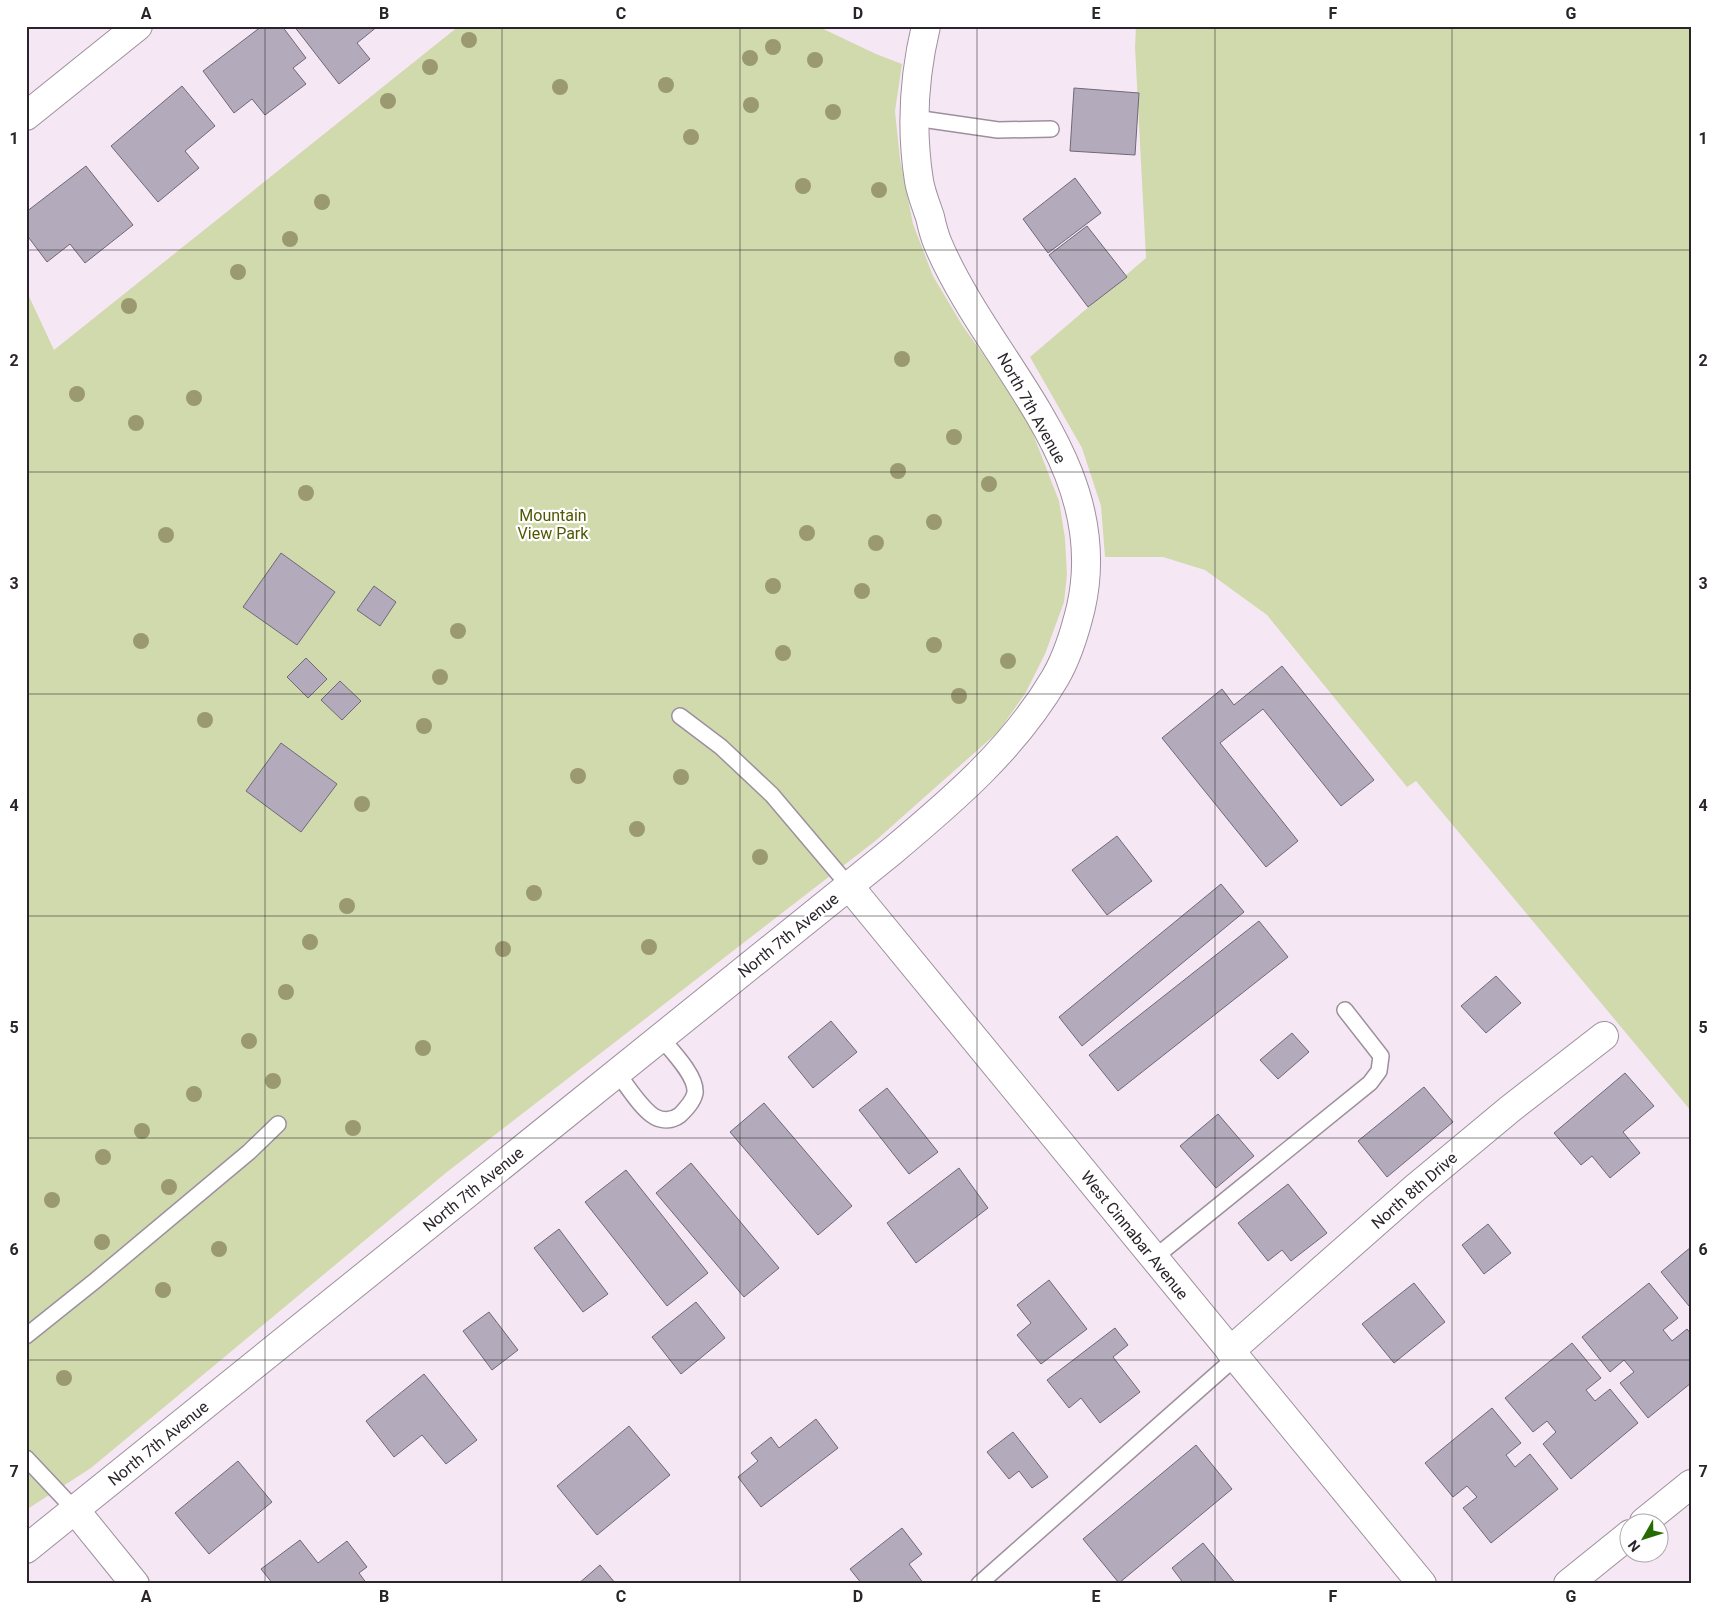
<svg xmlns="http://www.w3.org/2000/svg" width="1717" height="1610" font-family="Roboto,sans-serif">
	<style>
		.green { fill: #d1daad }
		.building { fill: #b3abbc; stroke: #6f6877 }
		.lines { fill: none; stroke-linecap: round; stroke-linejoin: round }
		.service-casing { stroke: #9d909d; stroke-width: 18 }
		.minor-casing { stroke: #9d909d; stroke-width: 30 }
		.tertiary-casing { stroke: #9d909d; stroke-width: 30 }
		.service { stroke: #fff; stroke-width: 15 }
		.minor { stroke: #fff; stroke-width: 28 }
		.tertiary { stroke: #fff; stroke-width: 28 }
		.tree { fill: #9b996f }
		.grid { fill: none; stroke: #2a252a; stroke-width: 1; stroke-opacity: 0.55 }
		.labels { text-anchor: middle; stroke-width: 4.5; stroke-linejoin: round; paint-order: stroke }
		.street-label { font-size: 16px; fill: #2a252a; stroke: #fff }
		.park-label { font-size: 16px; fill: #505902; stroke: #fff }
		.neatline { fill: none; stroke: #2a252a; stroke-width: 2 }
		.grid-label { font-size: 16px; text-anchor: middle; font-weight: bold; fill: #2a252a }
	</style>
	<rect width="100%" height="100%" fill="#f6e7f5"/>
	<!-- green -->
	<path class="green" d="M459,26H817L876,54L902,64L895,111L900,159L913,224L933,276L962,325L995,371L1030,426L1059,501L1065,538L1067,575L1064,602L1045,654L1026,692L999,731L874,842L447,1172L91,1468L26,1510V290L54,350Z
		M1136,26H1691V1111L1416,781L1407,787L1267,615L1205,570L1163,557H1105L1101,506L1082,448L1030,357L1146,258L1135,47Z"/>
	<!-- building -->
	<path class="building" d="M262,26H282L306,58L293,68L306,84L265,115L252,99L234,113L203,71Z
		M294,26H378L357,43L370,59L339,84Z
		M182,86L215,126L185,151L199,168L158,202L111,146Z
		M1074,88L1139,93L1135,155L1070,151Z
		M86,166L133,225L85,263L70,244L47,262L26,234V212Z
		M1075,178L1101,213L1048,253L1023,219Z
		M1087,226L1127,277L1088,307L1049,255Z
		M281,553L335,592L297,645L243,607Z
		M374,586L396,602L380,626L357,610Z
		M306,658L327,679L308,698L287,677Z
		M1282,666L1374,780L1341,806L1263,709L1220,743L1298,841L1266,867L1162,738L1222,689L1234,705Z
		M340,681L361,701L342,720L321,700Z
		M281,743L337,784L301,832L246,791Z
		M1117,836L1152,881L1107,915L1072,870Z
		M1221,884L1244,912L1082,1046L1059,1017Z
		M1259,921L1288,957L1118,1091L1089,1055Z
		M1496,976L1521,1003L1486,1033L1461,1006Z
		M831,1021L857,1052L813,1088L788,1057Z
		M1292,1033L1309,1052L1278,1079L1260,1060Z
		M1625,1073L1654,1106L1623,1132L1640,1153L1610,1178L1592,1156L1581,1165L1554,1133Z
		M1424,1087L1453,1122L1387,1177L1358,1141Z
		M887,1088L938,1152L909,1174L859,1110Z
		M764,1103L852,1206L818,1235L730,1132Z
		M1218,1114L1254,1156L1216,1188L1180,1146Z
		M691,1163L779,1268L744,1297L656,1193Z
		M959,1168L988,1208L916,1263L887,1223Z
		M626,1170L708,1273L667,1306L585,1202Z
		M1288,1184L1327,1233L1291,1261L1282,1250L1268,1261L1238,1223Z
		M1488,1224L1511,1253L1484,1274L1462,1245Z
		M559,1229L608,1294L583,1312L534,1248Z
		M1691,1247V1304L1689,1306L1661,1272Z
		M1049,1280L1087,1329L1041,1364L1017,1335L1031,1323L1017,1305Z
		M1414,1283L1445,1322L1394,1363L1362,1324Z
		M1649,1283L1678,1318L1663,1330L1672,1341L1687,1329L1691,1334V1383L1648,1418L1620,1383L1634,1372L1624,1360L1610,1372L1582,1337Z
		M696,1302L725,1338L681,1374L652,1337Z
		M489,1312L518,1350L492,1370L463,1331Z
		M1115,1328L1128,1345L1113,1357L1140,1392L1100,1423L1081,1398L1069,1408L1047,1380Z
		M1572,1343L1601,1378L1586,1390L1595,1401L1610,1389L1638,1423L1571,1479L1543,1444L1556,1432L1547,1421L1533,1432L1505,1398Z
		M424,1374L477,1440L446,1464L422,1435L394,1457L366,1421Z
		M1492,1408L1521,1443L1506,1455L1515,1467L1530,1454L1558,1489L1491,1543L1463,1508L1477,1497L1467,1486L1453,1497L1425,1463Z
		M816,1419L838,1448L761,1507L738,1477L758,1461L751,1453L771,1437L779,1448Z
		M629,1426L670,1475L597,1535L557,1486Z
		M1013,1432L1048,1477L1032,1488L1019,1471L1009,1479L987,1452Z
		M1196,1445L1232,1489L1119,1583L1083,1539Z
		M238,1461L272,1502L209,1554L175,1513Z
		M902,1528L922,1554L909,1564L924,1584H862L850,1569Z
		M300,1540L318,1563L347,1541L367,1567L359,1573L367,1584H273L261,1569Z
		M1203,1543L1236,1584H1184L1172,1568Z
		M600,1565L616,1584H578Z"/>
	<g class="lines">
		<defs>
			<path id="service" d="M915,118L998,130L1051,129
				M680,716L721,747L772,795L849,886
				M617,1073C627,1085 641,1109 655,1117C663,1121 672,1121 680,1115C686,1109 693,1102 695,1093C697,1076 671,1050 661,1038
				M1154,1258L1370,1083L1379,1071L1381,1056L1345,1010
				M26,1336L96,1280L249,1152L278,1124
				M26,1458L75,1510
				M979,1584L1236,1357"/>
			<path id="minor" d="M26,116L138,26
				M849,886L1422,1584
				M1230,1351L1415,1188L1510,1109L1604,1036
				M75,1510L135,1584
				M1644,1522L1691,1484
				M1568,1584L1630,1534"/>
			<path id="tertiary" d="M26,1549L891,852C953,800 1014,748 1055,678C1068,656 1075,632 1081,607C1113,464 989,364 938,244C934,235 932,226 930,217C926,205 921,193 919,181C911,130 914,76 926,26"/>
		</defs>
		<!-- service casing -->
		<use href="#service" class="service-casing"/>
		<!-- minor casing -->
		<use href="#minor" class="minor-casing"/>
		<!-- tertiary casing -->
		<use href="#tertiary" class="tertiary-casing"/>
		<!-- service -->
		<use href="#service" class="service"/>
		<!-- minor -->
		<use href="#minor" class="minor"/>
		<!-- tertiary -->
		<use href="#tertiary" class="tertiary"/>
	</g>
	<!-- trees -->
	<g class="tree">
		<circle cx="469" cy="40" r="8"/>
		<circle cx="773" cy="47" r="8"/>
		<circle cx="750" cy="58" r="8"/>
		<circle cx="815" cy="60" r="8"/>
		<circle cx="430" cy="67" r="8"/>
		<circle cx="666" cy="85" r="8"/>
		<circle cx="560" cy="87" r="8"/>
		<circle cx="388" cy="101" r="8"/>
		<circle cx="751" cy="105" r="8"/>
		<circle cx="833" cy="112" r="8"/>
		<circle cx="691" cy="137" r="8"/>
		<circle cx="803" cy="186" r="8"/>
		<circle cx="879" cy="190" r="8"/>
		<circle cx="322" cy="202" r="8"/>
		<circle cx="290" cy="239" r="8"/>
		<circle cx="238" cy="272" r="8"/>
		<circle cx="129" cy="306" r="8"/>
		<circle cx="902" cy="359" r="8"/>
		<circle cx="77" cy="394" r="8"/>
		<circle cx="194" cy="398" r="8"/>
		<circle cx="136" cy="423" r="8"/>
		<circle cx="954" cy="437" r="8"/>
		<circle cx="898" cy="471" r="8"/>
		<circle cx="989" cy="484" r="8"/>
		<circle cx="306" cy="493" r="8"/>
		<circle cx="934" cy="522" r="8"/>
		<circle cx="807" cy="533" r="8"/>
		<circle cx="166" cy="535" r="8"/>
		<circle cx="876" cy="543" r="8"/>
		<circle cx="773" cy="586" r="8"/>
		<circle cx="862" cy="591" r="8"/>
		<circle cx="458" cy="631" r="8"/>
		<circle cx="141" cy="641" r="8"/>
		<circle cx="934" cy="645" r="8"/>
		<circle cx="783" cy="653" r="8"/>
		<circle cx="1008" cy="661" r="8"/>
		<circle cx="440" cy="677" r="8"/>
		<circle cx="959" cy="696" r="8"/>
		<circle cx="205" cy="720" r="8"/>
		<circle cx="424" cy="726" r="8"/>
		<circle cx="578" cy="776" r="8"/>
		<circle cx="681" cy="777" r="8"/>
		<circle cx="362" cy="804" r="8"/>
		<circle cx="637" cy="829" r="8"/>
		<circle cx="760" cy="857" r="8"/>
		<circle cx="534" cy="893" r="8"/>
		<circle cx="347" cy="906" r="8"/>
		<circle cx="310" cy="942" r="8"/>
		<circle cx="649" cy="947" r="8"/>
		<circle cx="503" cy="949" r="8"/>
		<circle cx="286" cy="992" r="8"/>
		<circle cx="249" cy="1041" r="8"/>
		<circle cx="423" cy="1048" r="8"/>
		<circle cx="273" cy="1081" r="8"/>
		<circle cx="194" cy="1094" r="8"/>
		<circle cx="353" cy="1128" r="8"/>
		<circle cx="142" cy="1131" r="8"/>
		<circle cx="103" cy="1157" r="8"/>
		<circle cx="169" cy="1187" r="8"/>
		<circle cx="52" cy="1200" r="8"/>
		<circle cx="102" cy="1242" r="8"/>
		<circle cx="219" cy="1249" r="8"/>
		<circle cx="163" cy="1290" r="8"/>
		<circle cx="64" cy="1378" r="8"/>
	</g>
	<!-- grid -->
	<path class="grid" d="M265,26V1584M502,26V1584M740,26V1584M977,26V1584M1215,26V1584M1452,26V1584M26,250H1691M26,472H1691M26,694H1691M26,916H1691M26,1138H1691M26,1360H1691"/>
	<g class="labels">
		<!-- street labels -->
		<g class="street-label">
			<text transform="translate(1032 408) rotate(61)" y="6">North 7th Avenue</text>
			<text transform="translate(788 935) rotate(-39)" y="6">North 7th Avenue</text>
			<text transform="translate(473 1189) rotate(-39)" y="6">North 7th Avenue</text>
			<text transform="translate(1414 1190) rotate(-41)" y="6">North 8th Drive</text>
			<text transform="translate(1135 1235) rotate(51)" y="6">West Cinnabar Avenue</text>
			<text transform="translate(158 1443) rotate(-39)" y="6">North 7th Avenue</text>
		</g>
		<!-- park labels -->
		<g class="park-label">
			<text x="553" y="521">Mountain<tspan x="553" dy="18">View Park</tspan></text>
		</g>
	</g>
	<!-- border -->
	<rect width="1717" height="1610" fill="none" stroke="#ffffff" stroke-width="55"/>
	<!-- north arrow -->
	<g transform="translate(1644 1538) rotate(231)"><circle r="24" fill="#ffffff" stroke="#aaa8aa"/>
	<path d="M0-4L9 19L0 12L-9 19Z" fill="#276a00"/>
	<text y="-8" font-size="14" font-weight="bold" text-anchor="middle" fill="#2a252a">N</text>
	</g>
	<rect x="28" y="28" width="1662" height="1554" class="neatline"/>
	<g class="grid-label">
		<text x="146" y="19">A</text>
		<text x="384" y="19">B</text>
		<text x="621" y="19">C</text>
		<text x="858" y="19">D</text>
		<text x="1096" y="19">E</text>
		<text x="1333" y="19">F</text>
		<text x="1571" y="19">G</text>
		<text x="14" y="144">1</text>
		<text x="1703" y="144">1</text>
		<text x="14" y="366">2</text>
		<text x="1703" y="366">2</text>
		<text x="14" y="589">3</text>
		<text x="1703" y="589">3</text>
		<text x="14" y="811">4</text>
		<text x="1703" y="811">4</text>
		<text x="14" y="1033">5</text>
		<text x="1703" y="1033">5</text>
		<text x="14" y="1255">6</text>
		<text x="1703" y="1255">6</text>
		<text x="14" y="1477">7</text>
		<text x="1703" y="1477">7</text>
		<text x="146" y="1602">A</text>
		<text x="384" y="1602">B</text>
		<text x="621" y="1602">C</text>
		<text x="858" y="1602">D</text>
		<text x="1096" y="1602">E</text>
		<text x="1333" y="1602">F</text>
		<text x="1571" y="1602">G</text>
	</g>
</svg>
